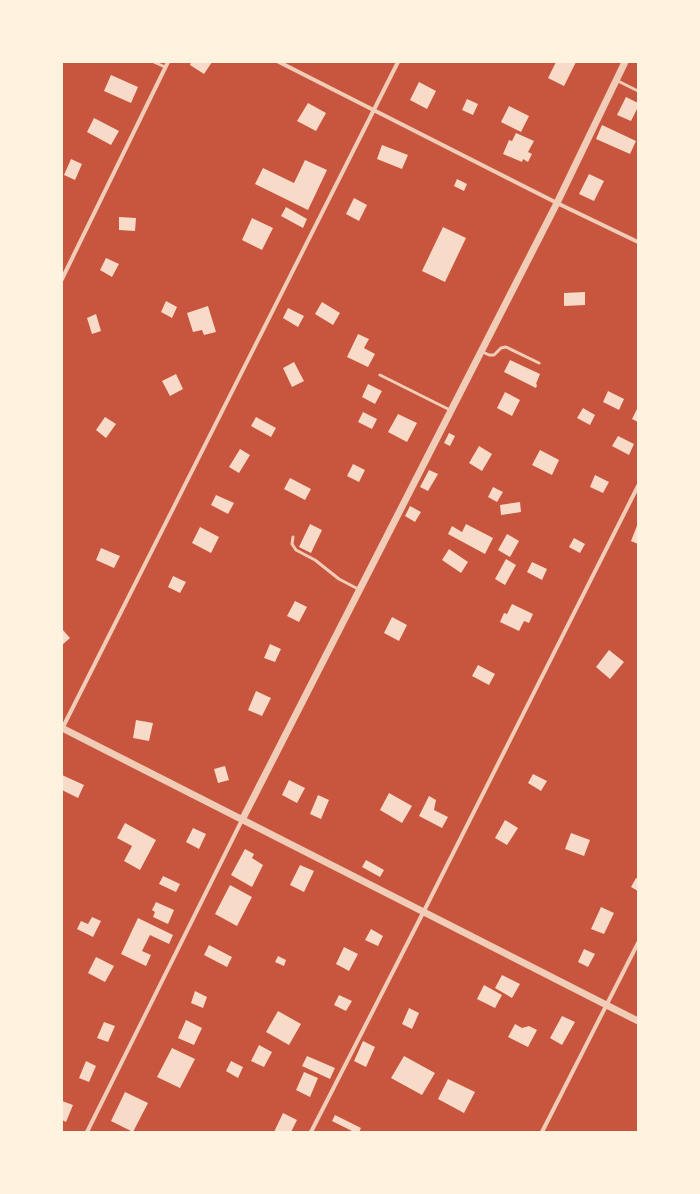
<svg xmlns="http://www.w3.org/2000/svg" width="700" height="1194" font-family="'PT Sans Narrow',sans-serif">
	<style>
		.building { fill: #f7dbc8 }
		.lines { fill: none; stroke-linecap: round; stroke-linejoin: round }
		.service { stroke: #f1ccb7; stroke-width: 3 }
		.minor { stroke: #f1ccb7; stroke-width: 4 }
		.tertiary { stroke: #f1ccb7; stroke-width: 7 }
	</style>
	<rect width="100%" height="100%" fill="#c8553d"/>
	<!-- building -->
	<path class="building" d="M191,62H212L204,74L190,65Z
		M556,62H576L564,86L548,78Z
		M111,75L138,87L131,103L104,91Z
		M419,82L436,91L427,109L410,100Z
		M626,97L638,103V107L631,121L617,115Z
		M467,99L478,104L473,115L462,110Z
		M308,103L326,113L316,131L297,121Z
		M509,106L529,116L521,132L501,122Z
		M94,118L119,131L111,145L87,132Z
		M602,125L636,141L630,154L596,139Z
		M516,133L534,141L528,152L532,154L528,162L523,159L522,162L503,154L509,140L512,141Z
		M382,145L408,155L402,169L377,159Z
		M71,159L82,164L75,180L64,175Z
		M305,160L327,170L308,210L255,184L263,168L294,183Z
		M589,174L604,181L594,201L579,194Z
		M457,179L467,184L464,191L454,186Z
		M354,198L367,205L359,221L346,214Z
		M286,207L307,219L303,228L281,216Z
		M119,217L136,218L135,231L119,230Z
		M252,218L273,228L262,250L242,240Z
		M443,227L466,238L445,282L422,271Z
		M106,258L119,264L112,277L100,270Z
		M585,292V305L564,306V293Z
		M166,301L177,307L172,318L161,312Z
		M322,302L340,313L333,325L315,314Z
		M208,306L216,332L204,335L202,330L193,332L187,313Z
		M288,308L304,316L298,327L283,318Z
		M96,314L101,331L92,334L87,318Z
		M358,334L369,339L364,348L375,354L368,367L347,357Z
		M510,360L540,374L536,384L537,385L536,388L504,372Z
		M294,362L304,381L292,387L283,368Z
		M176,374L183,389L170,396L162,381Z
		M368,384L382,391L375,404L362,397Z
		M608,391L624,399L619,410L603,402Z
		M505,392L520,400L512,416L497,408Z
		M638,407V422L632,419Z
		M583,408L595,415L590,425L577,418Z
		M363,412L377,419L372,429L358,422Z
		M398,414L417,423L407,442L388,432Z
		M105,417L116,424L106,438L96,430Z
		M256,417L276,428L271,437L251,426Z
		M449,433L455,436L450,446L444,443Z
		M618,436L634,444L629,455L612,446Z
		M479,446L492,454L482,471L469,463Z
		M240,449L250,455L239,473L229,467Z
		M540,450L559,460L552,475L532,465Z
		M353,464L365,470L359,482L347,476Z
		M429,470L438,474L428,491L420,487Z
		M595,475L609,482L603,493L590,487Z
		M290,478L311,489L305,500L284,489Z
		M493,487L503,492L497,502L488,497Z
		M216,495L234,503L228,514L211,505Z
		M520,502L521,512L501,515L500,505Z
		M410,506L421,512L415,522L405,516Z
		M638,523V544L631,541Z
		M310,524L322,530L311,553L299,547Z
		M466,524L493,538L485,554L448,534L452,526L462,532Z
		M200,527L219,537L211,553L192,543Z
		M507,534L519,541L510,557L498,550Z
		M574,538L585,544L580,553L569,547Z
		M101,548L120,556L114,568L96,560Z
		M449,549L468,562L461,573L442,560Z
		M506,559L516,565L505,585L495,579Z
		M532,562L547,569L542,580L527,572Z
		M173,576L186,582L180,593L168,587Z
		M295,601L307,607L299,622L287,616Z
		M512,604L533,614L529,623L524,621L519,631L500,622L504,613L507,614Z
		M392,617L407,625L399,641L384,633Z
		M62,629L70,638L62,645Z
		M270,644L281,649L275,662L264,658Z
		M609,650L624,662L610,679L596,667Z
		M478,665L495,674L489,685L472,676Z
		M256,691L271,698L262,716L248,710Z
		M136,720L153,723L149,741L133,738Z
		M225,766L229,780L218,783L214,769Z
		M533,774L547,781L541,791L528,783Z
		M62,775L84,785L78,798L62,790Z
		M289,780L305,788L297,803L282,795Z
		M389,793L412,806L402,823L380,810Z
		M318,795L329,800L321,819L310,814Z
		M429,796L436,800L434,810L448,817L442,828L419,816Z
		M505,820L518,828L507,845L495,838Z
		M125,823L156,840L140,870L124,861L132,846L117,838Z
		M193,828L206,834L199,849L186,842Z
		M571,833L590,840L584,856L565,849Z
		M245,849L254,854L252,858L263,865L252,887L231,875Z
		M366,860L384,870L380,877L362,867Z
		M300,865L314,871L304,892L290,885Z
		M163,876L180,884L176,892L159,884Z
		M636,878L638,879V891L631,887Z
		M230,885L252,897L237,926L215,914Z
		M156,902L174,910L168,924L153,917L155,912L152,910Z
		M601,907L614,913L604,934L591,929Z
		M92,917L101,921L93,937L77,929L81,921L88,924Z
		M138,918L173,935L169,944L150,935L142,951L151,955L146,966L121,954Z
		M371,929L383,936L378,946L365,940Z
		M209,945L232,957L227,967L204,955Z
		M344,947L358,954L349,971L336,964Z
		M584,949L595,954L588,967L578,962Z
		M278,956L286,960L284,966L275,962Z
		M96,957L114,966L105,982L88,973Z
		M502,975L520,984L512,998L495,988Z
		M484,985L502,995L495,1008L477,999Z
		M195,991L207,997L203,1008L191,1003Z
		M339,995L352,1001L346,1011L334,1005Z
		M409,1008L419,1013L412,1029L402,1024Z
		M278,1011L301,1024L289,1045L266,1032Z
		M562,1016L575,1022L562,1045L550,1038Z
		M186,1020L202,1028L194,1045L178,1038Z
		M104,1022L115,1026L108,1042L97,1038Z
		M515,1024L522,1028L529,1026L537,1030L528,1047L508,1037Z
		M363,1041L375,1047L366,1067L354,1061Z
		M259,1045L272,1052L264,1067L251,1061Z
		M172,1048L195,1059L180,1088L157,1077Z
		M307,1056L335,1068L330,1079L302,1066Z
		M404,1056L435,1073L422,1095L391,1078Z
		M86,1061L96,1066L89,1082L79,1078Z
		M231,1061L243,1067L238,1078L226,1071Z
		M304,1072L318,1078L310,1097L296,1090Z
		M448,1079L475,1092L464,1113L438,1099Z
		M125,1092L148,1103L133,1132L111,1121Z
		M62,1101L73,1105L66,1122L62,1120Z
		M283,1113L297,1120L291,1132H274Z
		M335,1115L361,1128L359,1132H354L332,1121Z"/>
	<g class="lines">
		<!-- service -->
		<path class="service" d="M154,62L165,67
			M616,80L638,91
			M481,351L489,355H494L501,348L506,347L539,363
			M380,375L450,410
			M293,537L292,544L296,550L315,560L339,579L360,590"/>
		<!-- minor -->
		<path class="minor" d="M279,62L557,203L638,242
			M62,279L168,62
			M62,729L398,62
			M87,1132L242,820
			M311,1132L427,905L638,486
			M542,1132L638,943"/>
		<!-- tertiary -->
		<path class="tertiary" d="M62,728L638,1021
			M242,820L557,203L625,62"/>
	</g>
	<!-- border -->
	<rect width="700" height="1194" fill="none" stroke="#fff3e0" stroke-width="126"/>
</svg>
